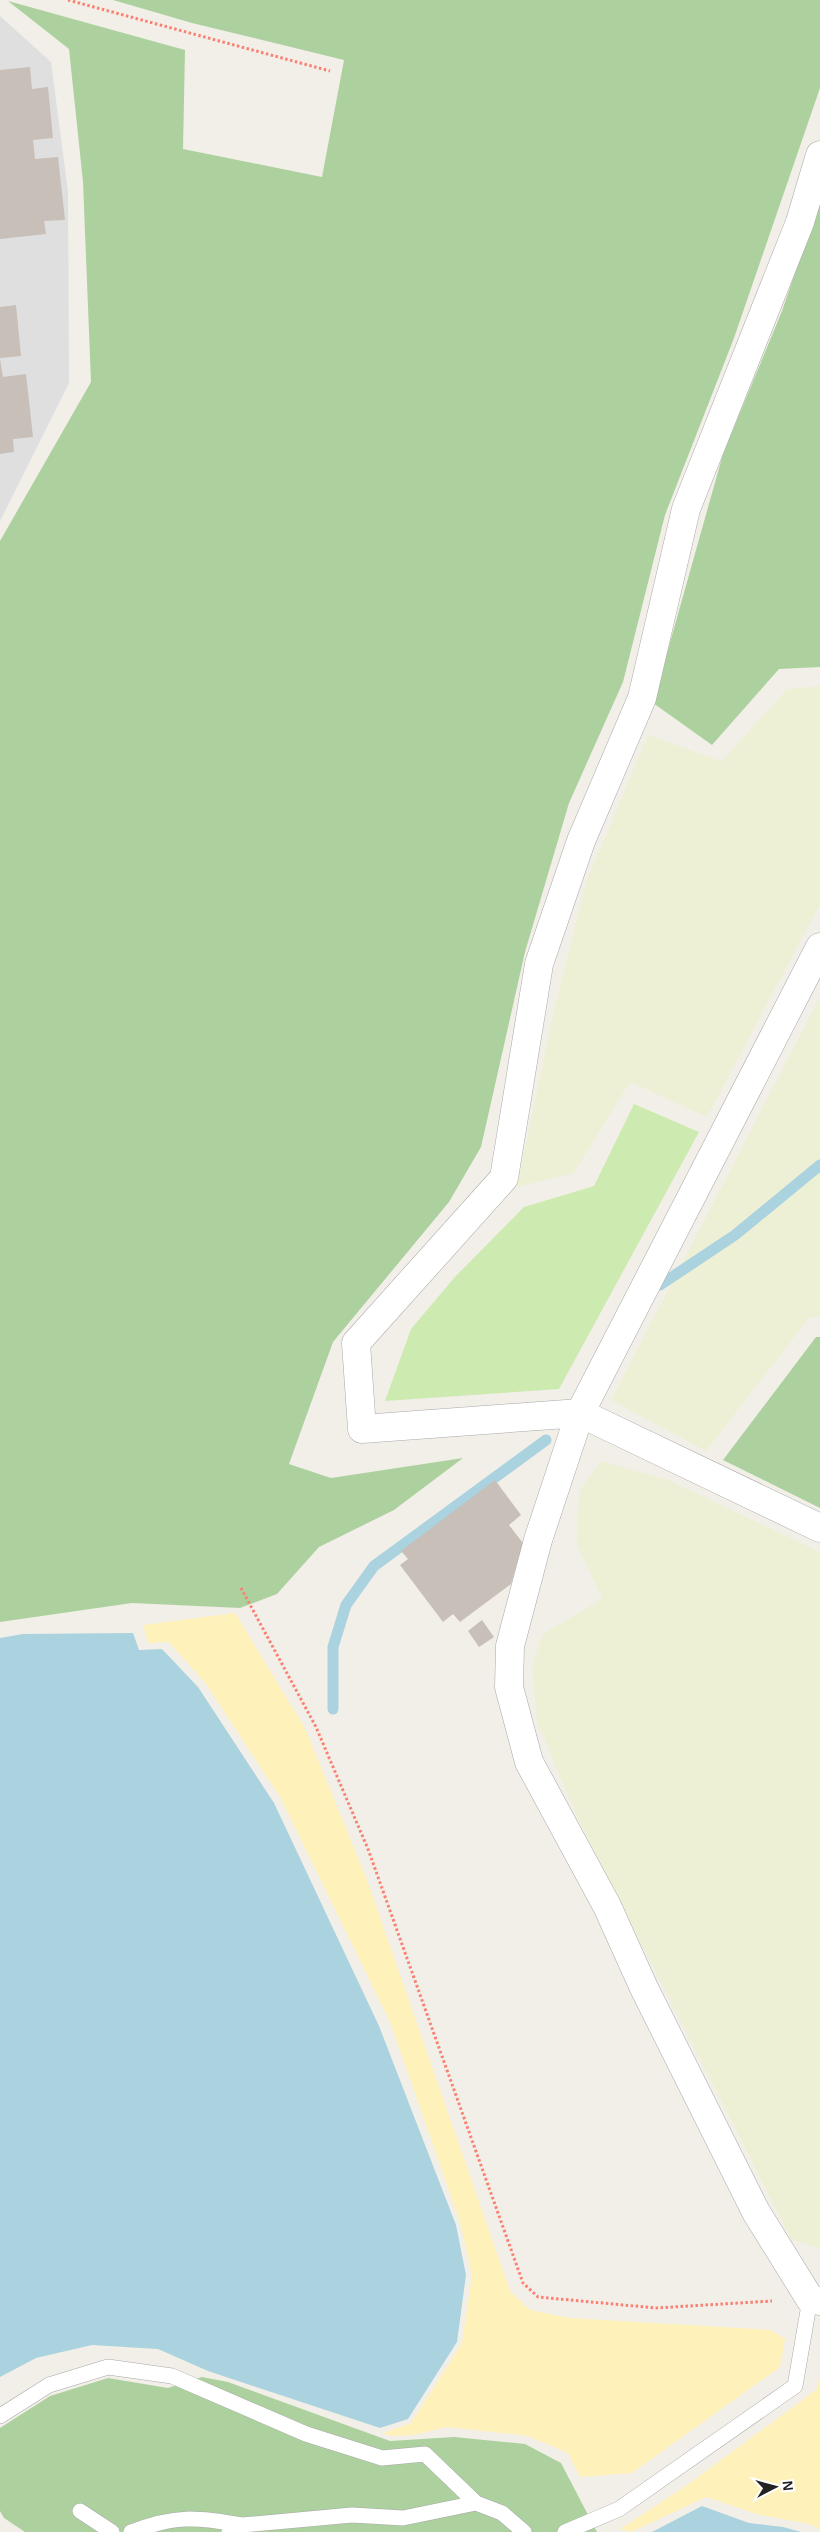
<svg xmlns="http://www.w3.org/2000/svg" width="820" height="2532" font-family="Helvetica,sans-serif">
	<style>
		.residential { fill: #e0dfdf }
		.farmland { fill: #eef0d5 }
		.grass { fill: #cdebb0 }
		.forest { fill: #add19e }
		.sand { fill: #fff1ba }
		.water { fill: #aad3df }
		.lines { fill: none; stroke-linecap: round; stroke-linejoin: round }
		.stream { stroke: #aad3df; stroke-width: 11 }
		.building { fill: #c7bfb8 }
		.lane-casing { stroke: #a9a9a9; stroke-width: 16 }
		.street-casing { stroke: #a9a9a9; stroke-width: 29 }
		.path { stroke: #fa8072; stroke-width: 3; stroke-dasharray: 2.5 2.5; stroke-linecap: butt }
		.lane { stroke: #fff; stroke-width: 15 }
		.street { stroke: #fff; stroke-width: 28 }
	</style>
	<rect width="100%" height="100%" fill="#f2efe9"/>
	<!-- residential -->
	<path class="residential" d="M0,16L51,62L68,192L69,383L0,521Z"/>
	<!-- farmland -->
	<path class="farmland" d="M820,686V904L707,1117L630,1082L574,1173L517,1187L552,1018L586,882L648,735L722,761L787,689Z
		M820,997V1316L809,1318L706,1451L611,1400Z
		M601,1461L668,1480L820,1552V2249L791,2239L578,1819L537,1722L532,1665L543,1634L602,1599L577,1544L579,1491Z"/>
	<!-- grass -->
	<path class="grass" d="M634,1104L699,1132L559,1389L385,1401L411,1329L454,1278L524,1207L594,1186Z"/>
	<!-- forest -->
	<path class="forest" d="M113,0H820V88L734,338L665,515L623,682L569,803L525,952L481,1147L449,1202L333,1342L289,1464L331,1478L463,1458L394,1510L319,1547L277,1594L240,1608L132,1603L0,1622V541L91,382L83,182L69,49L8,1L185,50L183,149L322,177L344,60L192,23Z
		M820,200V667L779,669L712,745L653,703L723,454L782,311Z
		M816,1337H820V1508L723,1460Z
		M202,2377L228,2382L390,2441L454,2437L525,2444L561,2463L597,2532H25L4,2518L0,2511V2428L50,2396L108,2378L168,2388Z"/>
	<!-- sand -->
	<path class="sand" d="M235,1613L305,1728L367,1880L510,2291L530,2310L569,2318L771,2330L785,2339L780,2367L632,2473L580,2477L568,2453L528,2436L447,2427L414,2435L390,2436L383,2433L411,2423L462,2343L472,2275L460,2222L390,2022L280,1797L206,1684L169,1642L148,1643L143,1625Z
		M820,2374V2529L809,2524L760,2515L706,2497L631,2532L620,2529L683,2488L816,2390Z"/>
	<!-- water -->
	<path class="water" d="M133,1633L139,1650L162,1649L198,1687L274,1803L379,2026L456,2225L466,2275L457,2342L408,2419L380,2428L208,2371L158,2349L92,2345L36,2358L0,2377V1638L23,1634Z
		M702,2506L749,2523L783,2527L801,2532H652Z"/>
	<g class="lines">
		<!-- stream -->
		<path class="stream" d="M660,1285L735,1235L820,1165
			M333,1709V1647L346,1605L374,1566L546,1440"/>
	</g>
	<!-- building -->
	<path class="building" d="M30,67L32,89L48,87L53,138L33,140L35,159L58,157L65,220L44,221L46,234L0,239V70Z
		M16,305L21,356L0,358V307Z
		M0,359L3,377L26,374L33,437L13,439L14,452L0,454Z
		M495,1480L521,1515L509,1525L523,1543L511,1584L460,1622L453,1614L443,1622L400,1565L408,1559L401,1551Z
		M482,1620L494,1637L479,1647L468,1631Z"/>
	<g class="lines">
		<defs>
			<path id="lane" d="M0,2416L49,2385L108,2367L172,2376L306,2434L382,2458L425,2454L476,2503
				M80,2511L112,2532
				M131,2532C175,2515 197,2517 242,2525
				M229,2532L242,2525L352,2515L403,2518L476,2503L502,2513L524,2532
				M565,2532L619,2509L795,2386L810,2299"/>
			<path id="street" d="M820,155L800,222L686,509L642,698L581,841L539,964L504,1178L356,1343L362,1429L580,1413L820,1528
				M820,947L580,1413L538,1540L510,1646L509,1687L529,1762L607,1906L644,1988L756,2212L810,2299L820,2301"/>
		</defs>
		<!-- lane casing -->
		<use href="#lane" class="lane-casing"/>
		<!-- street casing -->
		<use href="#street" class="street-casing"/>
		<!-- path -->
		<path class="path" d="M68,0L330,71
			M241,1588L316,1727L368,1849L523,2283L538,2297L656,2308L772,2301"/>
		<!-- lane -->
		<use href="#lane" class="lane"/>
		<!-- street -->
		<use href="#street" class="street"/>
	</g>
	<!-- north arrow -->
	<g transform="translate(775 2487) rotate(84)" stroke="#ffffff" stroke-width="4" paint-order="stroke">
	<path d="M0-4L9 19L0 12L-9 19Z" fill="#222222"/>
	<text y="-8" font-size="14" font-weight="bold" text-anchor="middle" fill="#222222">N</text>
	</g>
</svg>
